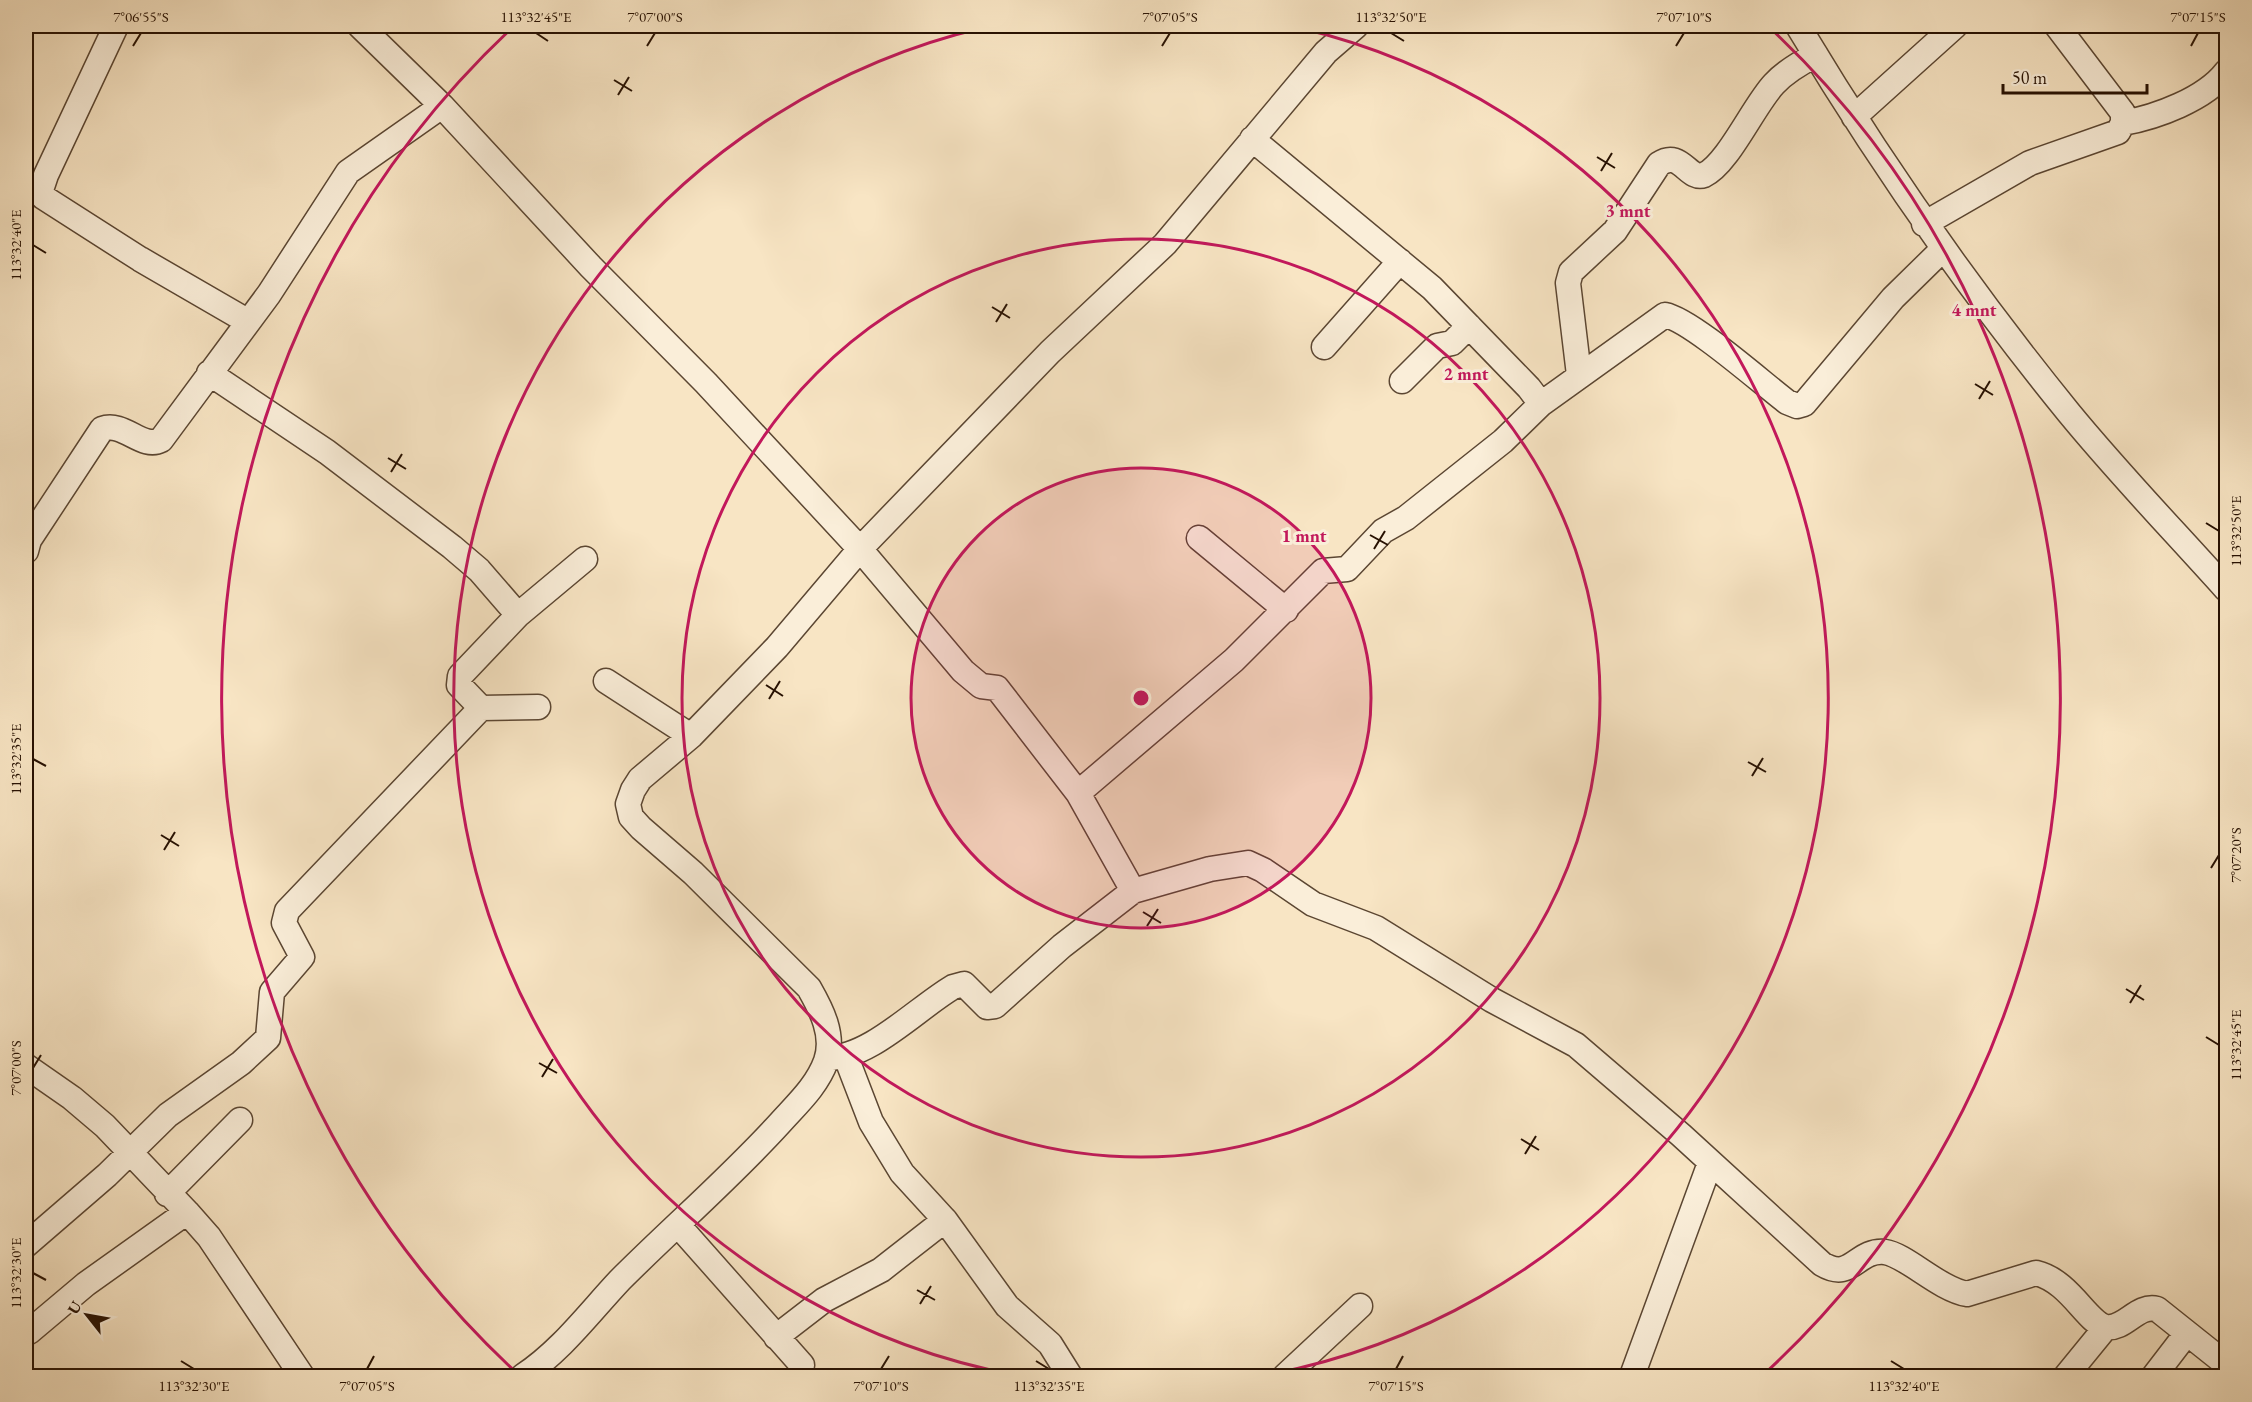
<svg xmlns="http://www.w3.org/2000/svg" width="2252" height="1402" font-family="'EB Garamond',serif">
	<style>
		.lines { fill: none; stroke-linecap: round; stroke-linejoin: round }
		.minor-casing { stroke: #5b4632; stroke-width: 27 }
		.minor { stroke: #faeed9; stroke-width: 24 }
		.ticks { fill: none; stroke: #271102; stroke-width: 2 }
		.ring { fill: none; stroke: #c2185b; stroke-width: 3 }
		.centre { fill: #c2185b; stroke: #faeed9; stroke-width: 3 }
		.ring-label { font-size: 18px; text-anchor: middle; font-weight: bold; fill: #c2185b; stroke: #faeed9; stroke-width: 6; stroke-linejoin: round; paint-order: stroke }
		.neatline { fill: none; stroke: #271102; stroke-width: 2 }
		.ticks-label { font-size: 15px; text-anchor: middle; fill: #271102 }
	</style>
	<rect width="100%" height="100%" fill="#f8e5c4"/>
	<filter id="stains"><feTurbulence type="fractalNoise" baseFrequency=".00333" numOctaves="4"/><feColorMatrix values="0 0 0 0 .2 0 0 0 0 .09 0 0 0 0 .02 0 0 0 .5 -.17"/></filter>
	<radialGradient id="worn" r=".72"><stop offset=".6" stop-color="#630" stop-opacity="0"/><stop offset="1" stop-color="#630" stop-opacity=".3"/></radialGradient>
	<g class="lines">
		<defs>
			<path id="minor" d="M116,26L46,175L41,190L43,197L140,259L247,321
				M360,26L442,106L591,267L706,383L860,549L963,671L981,686L997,688L1078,793L1133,891
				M1798,26C1879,161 1969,290 2069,413C2119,474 2174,531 2226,589
				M1854,117L1955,26
				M2123,123C2157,117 2205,99 2226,72
				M1924,224L2030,163L2118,132L2123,123V113L2057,26
				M1324,347L1400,261
				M209,373L327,452L452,547L479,570L518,615
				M1579,375L1568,283L1571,272L1615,231L1659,164C1681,149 1688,181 1704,175C1728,164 1754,105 1774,84C1786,71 1800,63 1816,55
				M1402,381L1437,346L1452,343L1469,326
				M1541,404L1665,315C1691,320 1762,383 1787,402L1797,406L1804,404L1893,298L1943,249
				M1199,538L1286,610
				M26,551L29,540L102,429C124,421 142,450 161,440L269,294L348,172L442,106
				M606,681L691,736
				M481,708L459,685L460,676L518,615L585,559
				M1078,793L1234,660L1323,571L1347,569L1383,531L1406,518L1503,441L1541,404L1529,388L1432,288L1252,139
				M846,1057L871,1122L902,1173L945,1220L1007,1306L1050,1344L1070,1376
				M827,1058C870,1058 916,1009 953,987L964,984L987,1007L995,1006L1062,946L1133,891L1210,869L1248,863L1263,870L1313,904L1376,928L1492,1000L1576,1045L1681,1135L1822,1264C1852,1282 1856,1249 1885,1252C1906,1255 1939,1289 1967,1294L2036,1273C2070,1281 2087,1323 2106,1327C2125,1330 2137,1304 2157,1309L2226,1364
				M26,1066L72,1098L105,1126L187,1212L209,1237L302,1376
				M167,1194L240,1120
				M678,1225L802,1365
				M26,1245L107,1175L168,1115L241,1063L268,1038L272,992L302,957L284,923L287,911L481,708L538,707
				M29,1332L86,1284L187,1212
				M776,1337L824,1300L881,1270L945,1220
				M523,1376C561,1351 589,1313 620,1280C673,1227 730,1178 780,1123C797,1104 817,1086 826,1061C835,1035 821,1009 809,988L693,873L641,828L631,817L628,804L633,790L640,779L691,736L777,647L860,549L1050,352L1165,244L1326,52L1356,26
				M1285,1376L1360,1306
				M1632,1376L1710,1163
				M2066,1376L2106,1327
				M2154,1376L2187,1333"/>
		</defs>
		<!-- minor casing -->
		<use href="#minor" class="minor-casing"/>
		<!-- minor -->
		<use href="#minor" class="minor"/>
	</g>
	<!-- ticks -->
	<path class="ticks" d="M536,33L548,41M1391,33L1404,41M133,46L141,33M647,46L655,33M1162,46L1170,33M1676,46L1684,33M2191,46L2198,33M614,80L632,91M618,95L629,77M1597,157L1615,168M1601,171L1612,153M33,245L46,253M992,307L1010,318M996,322L1007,304M1975,384L1993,395M1979,399L1990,381M388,458L406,469M391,472L402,454M2206,523L2219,531M1370,535L1388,545M1374,549L1385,531M766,685L783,696M769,699L780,681M33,759L46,766M1748,762L1766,772M1752,776L1763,758M161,835L179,846M164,850L175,832M2211,868L2219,855M1143,912L1161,923M1147,926L1158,909M2126,989L2144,1000M2130,1003L2141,985M2206,1037L2219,1045M539,1063L557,1073M33,1068L41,1055M542,1077L553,1059M1521,1139L1539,1150M1525,1154L1536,1136M33,1273L46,1280M917,1290L935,1300M920,1304L931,1286M181,1361L194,1369M1036,1361L1049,1369M1891,1361L1904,1369M367,1369L374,1356M881,1369L889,1356M1396,1369L1403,1356"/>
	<!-- distance rings -->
	<circle cx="1141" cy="698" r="230" fill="#c2185b" fill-opacity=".12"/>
	<g class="ring">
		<circle cx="1141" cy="698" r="230"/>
		<circle cx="1141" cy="698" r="459"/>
		<path d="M1015 1375A689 689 0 0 1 986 27M1296 27A689 689 0 0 1 1267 1375"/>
		<path d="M520 1376A919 919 0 0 1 514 26M1768 26A919 919 0 0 1 1762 1376"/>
	</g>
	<circle cx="1141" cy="698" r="9" class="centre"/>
	<g class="ring-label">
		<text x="1628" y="217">3 mnt</text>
		<text x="1974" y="316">4 mnt</text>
		<text x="1466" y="380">2 mnt</text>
		<text x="1304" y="542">1 mnt</text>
	</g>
	<!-- margin -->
	<rect width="2252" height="1402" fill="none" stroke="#f8e5c4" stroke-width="66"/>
	<!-- north arrow -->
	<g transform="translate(87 1315) rotate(301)" stroke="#faeed9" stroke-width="4.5" paint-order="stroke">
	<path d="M0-4.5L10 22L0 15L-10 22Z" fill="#271102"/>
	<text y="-9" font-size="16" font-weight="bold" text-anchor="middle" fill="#271102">U</text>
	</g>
	<!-- scale -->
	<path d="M2003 84v9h144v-9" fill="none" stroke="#271102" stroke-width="3"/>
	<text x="2012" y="84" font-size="18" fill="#271102" stroke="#faeed9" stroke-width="4.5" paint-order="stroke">50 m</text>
	<rect x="33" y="33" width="2186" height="1336" class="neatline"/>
	<g class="ticks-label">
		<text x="141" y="22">7°06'55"S</text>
		<text x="536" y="22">113°32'45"E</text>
		<text x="655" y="22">7°07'00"S</text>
		<text x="1170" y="22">7°07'05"S</text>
		<text x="1391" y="22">113°32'50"E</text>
		<text x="1684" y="22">7°07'10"S</text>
		<text x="2198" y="22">7°07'15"S</text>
		<text transform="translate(16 245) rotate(-90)" y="5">113°32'40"E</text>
		<text transform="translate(2236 531) rotate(-90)" y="5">113°32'50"E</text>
		<text transform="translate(16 759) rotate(-90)" y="5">113°32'35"E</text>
		<text transform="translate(2236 855) rotate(-90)" y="5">7°07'20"S</text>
		<text transform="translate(2236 1045) rotate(-90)" y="5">113°32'45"E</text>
		<text transform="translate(16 1068) rotate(-90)" y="5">7°07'00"S</text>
		<text transform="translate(16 1273) rotate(-90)" y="5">113°32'30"E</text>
		<text x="194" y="1391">113°32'30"E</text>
		<text x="367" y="1391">7°07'05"S</text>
		<text x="881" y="1391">7°07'10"S</text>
		<text x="1049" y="1391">113°32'35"E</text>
		<text x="1396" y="1391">7°07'15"S</text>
		<text x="1904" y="1391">113°32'40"E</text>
	</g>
	<rect width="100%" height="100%" filter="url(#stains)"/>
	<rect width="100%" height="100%" fill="url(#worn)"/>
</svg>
